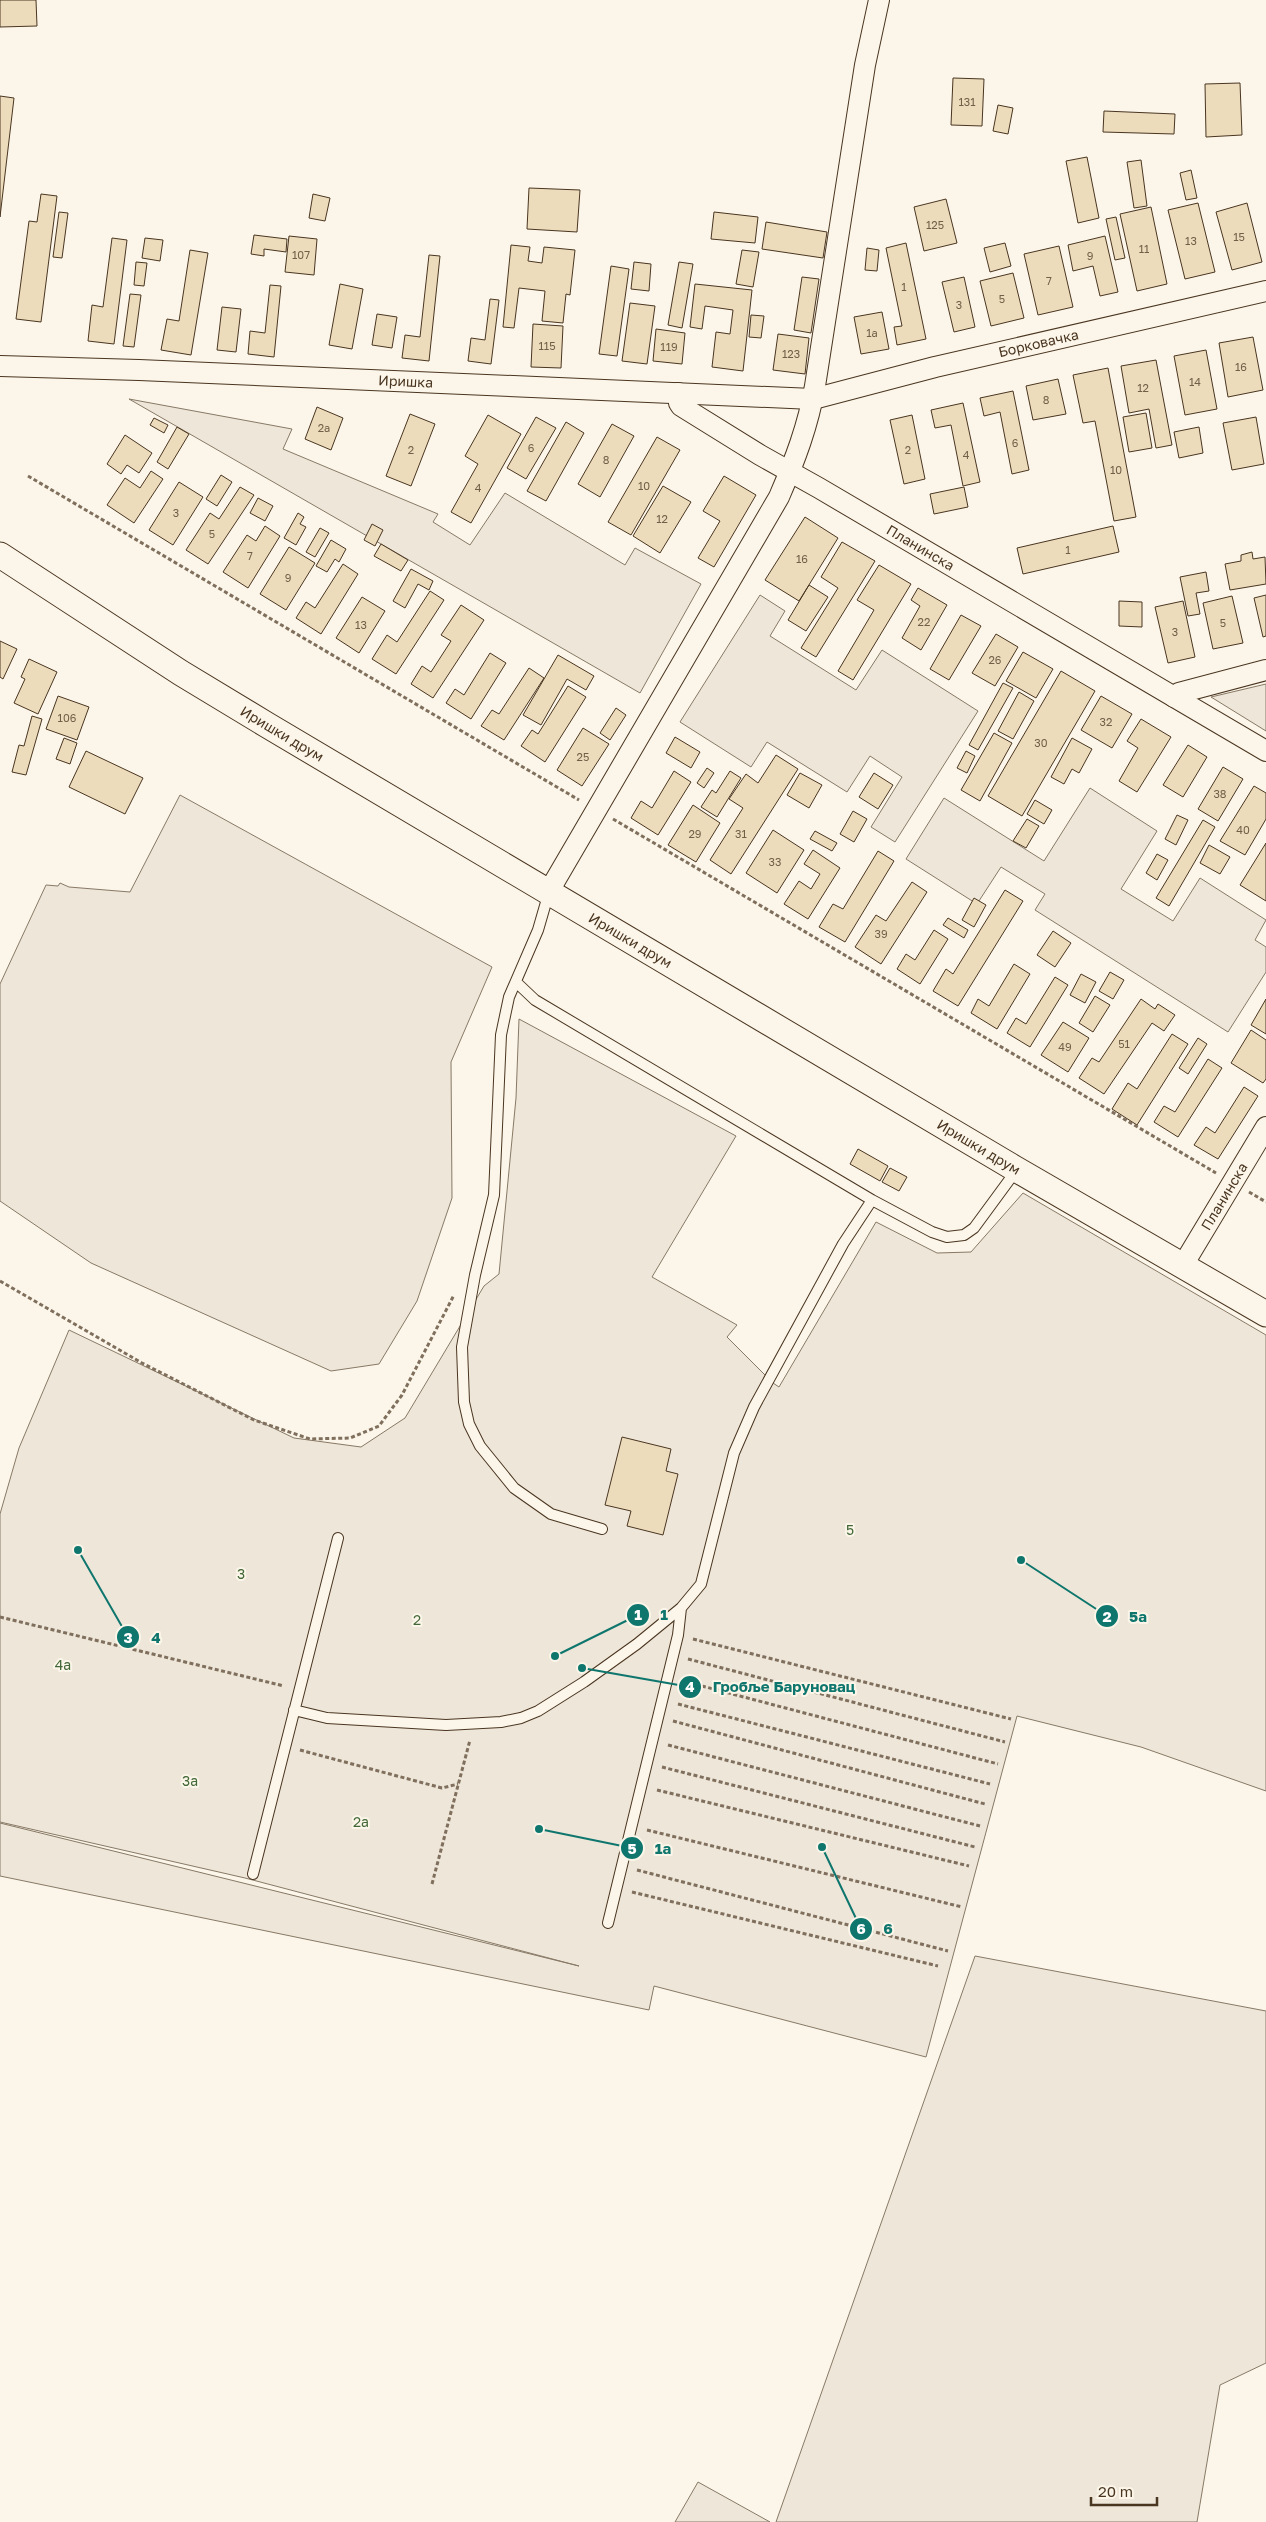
<svg xmlns="http://www.w3.org/2000/svg" width="1266" height="2522" font-family="'Golos Text',sans-serif">
	<style>
		.green { fill: #ede6d9; stroke: #887966 }
		.building { fill: #ecdcbc; stroke: #4a3520 }
		.lines { fill: none; stroke-linecap: round; stroke-linejoin: round }
		.service-casing { stroke: #4a3520; stroke-width: 12 }
		.minor-casing { stroke: #4a3520; stroke-width: 22 }
		.tertiary-casing { stroke: #4a3520; stroke-width: 27 }
		.path { stroke: #7f6f5c; stroke-width: 3; stroke-dasharray: 4 2.5; stroke-linecap: butt }
		.service { stroke: #fbf6e9; stroke-width: 10 }
		.minor { stroke: #fbf6e9; stroke-width: 20 }
		.tertiary { stroke: #fbf6e9; stroke-width: 25 }
		.labels { text-anchor: middle; stroke-width: 4; stroke-linejoin: round; paint-order: stroke }
		.number-label { font-size: 11px; fill: #725f47 }
		.street-label { font-size: 14px; fill: #4a3520; stroke: #fbf6e9 }
		.park-label { font-size: 14px; fill: #436837; stroke: #fbf6e9 }
		.leader { fill: none; stroke: #0f766e; stroke-width: 2 }
		.callout-dot { fill: #0f766e; stroke: #fbf6e9; stroke-width: 2 }
		.mark-label { font-size: 15px; text-anchor: middle; font-weight: bold; fill: #fff }
		.callout-label { font-size: 15px; text-anchor: middle; font-weight: bold; fill: #0f766e; stroke: #fbf6e9; stroke-width: 4; stroke-linejoin: round; paint-order: stroke }
	</style>
	<rect width="100%" height="100%" fill="#fbf6e9"/>
	<!-- green -->
	<path class="green" d="M129,399L292,429L283,449L438,514L433,522L470,545L505,493L625,565L635,548L701,584L640,693Z
		M760,595L785,611L770,636L856,690L882,650L978,711L895,842L871,827L902,777L870,756L847,792L767,742L751,767L680,722Z
		M1266,684V731L1211,697Z
		M1090,788L1157,831L1121,889L1173,921L1200,878L1266,920L1255,940L1266,947V972L1228,1032L1035,910L1045,894L1001,867L977,904L906,859L944,798L1044,861Z
		M180,795L492,967L451,1062L452,1198L417,1301L379,1364L331,1371L91,1263L0,1201V984L46,885L58,886L60,883L69,887L130,892Z
		M519,1019L736,1136L652,1277L737,1325L727,1337L773,1383L779,1387L876,1222L937,1253L971,1252L1023,1193L1266,1335V1791L1141,1747L1017,1716L926,2057L654,1986L649,2010L0,1876V1823L579,1966L245,1878L0,1822V1514L19,1448L69,1330L294,1438L361,1447L405,1418L484,1286L499,1274L516,1098Z
		M975,1956L1266,2011V2363L1220,2385L1197,2522H776Z
		M698,2482L770,2522H675Z"/>
	<!-- building -->
	<path class="building" d="M0,0H36L37,26L0,27Z
		M953,78L984,79L982,126L951,125Z
		M1240,83L1242,135L1206,137L1205,84Z
		M0,96L14,98L0,217Z
		M998,105L1013,108L1008,134L993,131Z
		M1104,111L1175,114L1174,134L1103,132Z
		M1087,157L1099,218L1078,223L1066,161Z
		M1141,160L1147,206L1134,208L1127,162Z
		M1191,170L1197,198L1186,200L1180,173Z
		M529,188L580,190L577,232L527,229Z
		M41,194L57,196L41,322L16,319L29,221L37,222Z
		M313,194L330,198L325,221L309,218Z
		M946,199L957,243L924,251L914,207Z
		M1198,203L1215,272L1185,279L1168,210Z
		M1247,203L1262,262L1232,270L1216,212Z
		M1151,207L1167,284L1137,291L1120,214Z
		M59,212L68,213L62,258L53,257Z
		M714,212L758,217L755,243L711,239Z
		M1116,217L1125,258L1115,260L1106,219Z
		M766,222L827,232L823,258L762,249Z
		M254,235L287,239L286,252L264,249V256L251,254Z
		M289,236L317,239L314,275L285,272Z
		M1105,236L1118,292L1100,296L1093,266L1073,271L1068,245Z
		M112,238L127,240L114,344L88,341L92,305L103,307Z
		M145,238L163,240L160,261L142,258Z
		M906,243L926,339L897,345L894,327L902,326L886,248Z
		M1005,243L1011,266L990,272L984,248Z
		M511,245L530,247L528,261L542,263L544,247L575,250L570,295L566,294L563,323L542,321L545,291L519,288L514,328L503,327Z
		M1059,246L1073,307L1038,315L1024,254Z
		M867,248L879,250L877,271L865,270Z
		M190,250L208,253L191,355L161,350L167,319L179,321Z
		M742,250L759,252L753,287L736,284Z
		M429,255L440,256L429,361L402,358L405,335L420,337Z
		M136,262L147,263L144,286L134,285Z
		M634,262L651,264L649,291L631,289Z
		M679,262L693,264L682,328L668,325Z
		M611,266L629,269L617,356L599,354Z
		M1013,273L1024,318L991,326L980,281Z
		M802,277L819,279L811,333L794,330Z
		M964,277L975,327L954,332L942,282Z
		M340,284L363,289L352,349L329,345Z
		M695,284L752,290L743,371L712,367L716,332L730,334L733,310L705,306L702,329L690,327Z
		M270,285L281,286L274,357L248,354L250,331L265,333Z
		M130,294L141,295L134,347L123,346Z
		M490,299L499,300L491,364L468,361L471,338L485,340Z
		M630,303L655,306L647,364L622,361Z
		M222,307L241,309L236,352L217,350Z
		M882,312L889,349L861,354L854,317Z
		M377,314L397,317L392,348L372,345Z
		M751,315L764,316L761,338L749,337Z
		M533,324L563,326L561,368L531,367Z
		M656,329L685,333L682,364L653,361Z
		M778,334L809,338L805,374L773,370Z
		M1253,337L1263,390L1228,397L1219,343Z
		M1206,350L1217,409L1185,415L1174,356Z
		M1156,360L1172,445L1156,448L1149,409L1129,413L1121,366Z
		M1108,368L1136,517L1114,521L1095,421L1083,423L1073,375Z
		M1058,379L1066,414L1033,420L1026,386Z
		M1013,391L1029,470L1012,474L1000,412L984,416L980,398Z
		M963,403L980,482L963,486L951,425L935,428L931,410Z
		M317,407L343,418L331,450L305,439Z
		M1146,413L1152,448L1129,452L1123,417Z
		M410,414L435,424L411,486L386,476Z
		M488,415L521,434L471,523L451,512L478,464L465,456Z
		M912,415L925,479L904,484L890,420Z
		M536,417L556,428L526,479L507,468Z
		M1256,417L1264,464L1232,470L1223,423Z
		M154,418L168,425L164,433L150,425Z
		M566,422L584,433L546,501L527,491Z
		M612,424L634,436L600,497L578,484Z
		M177,427L189,434L168,469L157,462Z
		M1199,427L1203,453L1179,458L1174,432Z
		M125,435L152,453L139,473L127,465L121,474L107,464Z
		M657,437L680,450L631,535L608,522Z
		M151,471L163,479L134,523L107,505L125,478L140,488Z
		M221,475L232,482L217,506L206,499Z
		M724,476L756,495L714,567L698,558L720,521L703,511Z
		M179,482L203,497L173,545L149,530Z
		M663,486L691,502L660,553L633,536Z
		M240,487L254,495L208,564L186,550L210,513L219,519Z
		M964,487L968,507L934,514L930,494Z
		M258,498L273,506L265,521L250,513Z
		M298,513L304,517L300,524L306,527L296,545L284,538Z
		M805,517L838,538L799,601L765,580Z
		M372,524L383,530L375,546L364,540Z
		M265,526L280,536L248,588L223,572L247,535L256,541Z
		M1113,526L1119,552L1023,574L1017,548Z
		M320,528L329,533L315,557L306,552Z
		M331,540L346,549L339,562L335,559L327,572L316,566Z
		M842,542L875,561L816,657L801,648L838,588L821,577Z
		M381,544L408,560L401,571L374,556Z
		M289,547L315,563L286,610L260,594Z
		M1252,552L1253,559L1265,557L1266,584L1230,590L1225,564L1241,561V555Z
		M343,564L358,574L321,634L296,618L306,602L315,608Z
		M879,565L911,584L853,680L838,671L874,610L857,600Z
		M411,569L433,581L429,590L418,584L405,608L393,601Z
		M1206,572L1209,591L1196,593L1200,614L1188,616L1180,577Z
		M809,585L828,597L806,631L788,620Z
		M918,588L947,605L921,650L902,638L920,606L911,600Z
		M430,591L444,600L396,674L372,659L387,635L397,642Z
		M1266,595V636L1263,637L1254,598Z
		M1232,596L1243,643L1213,649L1203,603Z
		M362,597L385,611L359,653L336,638Z
		M1119,601L1142,602V627L1119,626Z
		M1183,601L1195,657L1168,663L1155,607Z
		M461,605L484,620L433,698L411,684L422,666L431,672L451,641L441,635Z
		M961,615L981,626L949,680L930,669Z
		M996,634L1018,647L995,686L972,673Z
		M0,641L17,649L3,679L0,677Z
		M1023,652L1053,669L1036,698L1006,681Z
		M490,653L506,663L471,719L446,703L455,689L464,695Z
		M558,655L594,676L586,690L567,679L541,725L523,715Z
		M29,659L57,672L38,714L14,703L25,679L21,677Z
		M529,668L544,678L504,740L481,726L492,710L499,714Z
		M1061,671L1095,691L1022,816L988,796Z
		M1003,683L1013,688L978,750L969,745Z
		M568,686L586,697L545,762L521,746L532,730L538,734Z
		M1019,692L1034,701L1013,739L998,731Z
		M58,696L89,707L77,740L46,729Z
		M1101,696L1132,714L1112,748L1081,730Z
		M616,708L626,715L610,740L600,733Z
		M32,716L42,719L26,775L12,772L19,745L24,746Z
		M1141,719L1171,737L1137,792L1119,781L1138,748L1127,741Z
		M583,728L609,744L582,786L557,770Z
		M994,733L1012,743L980,801L961,790Z
		M675,737L700,752L691,768L666,753Z
		M64,738L77,743L70,764L56,759Z
		M1072,738L1092,749L1079,773L1072,769L1064,784L1051,777Z
		M1188,745L1207,757L1183,797L1163,785Z
		M86,751L143,778L125,814L69,787Z
		M966,751L975,756L967,773L957,768Z
		M776,755L798,769L731,874L710,860L743,808L729,799L746,774L758,783Z
		M1223,767L1243,779L1218,821L1198,809Z
		M707,768L714,773L704,788L697,783Z
		M674,771L691,782L658,835L631,818L641,801L652,808Z
		M730,771L741,778L717,817L701,807L712,790L716,793Z
		M800,773L822,785L809,808L787,795Z
		M874,773L893,785L878,809L859,797Z
		M1254,786L1266,793V819L1245,855L1220,841Z
		M1035,800L1052,810L1044,824L1027,814Z
		M693,805L720,823L696,862L668,845Z
		M853,811L867,819L854,842L840,834Z
		M1177,815L1188,820L1176,845L1165,839Z
		M1027,819L1039,826L1026,848L1013,841Z
		M1203,820L1215,827L1169,906L1156,898Z
		M773,830L804,850L777,893L746,873Z
		M815,831L837,843L832,851L810,839Z
		M1266,843V901L1240,885Z
		M1209,845L1230,857L1220,874L1200,863Z
		M813,850L840,868L808,919L784,904L799,881L811,889L820,874L804,864Z
		M878,851L894,861L845,942L819,927L833,904L843,909Z
		M1157,854L1168,860L1157,880L1146,873Z
		M912,882L927,892L881,964L855,947L876,915L886,921Z
		M1005,890L1023,901L958,1006L933,991L946,969L953,974Z
		M974,898L986,905L974,927L962,920Z
		M948,918L968,930L964,938L943,925Z
		M934,930L948,939L920,984L897,969L906,954L915,960Z
		M1053,931L1071,943L1055,967L1037,955Z
		M1014,964L1030,974L997,1029L971,1013L978,999L989,1006Z
		M1110,972L1124,980L1113,999L1099,991Z
		M1081,974L1096,982L1085,1003L1070,995Z
		M1055,977L1068,985L1030,1047L1007,1033L1016,1018L1026,1024Z
		M1095,996L1110,1005L1093,1032L1079,1023Z
		M1141,999L1155,1009L1158,1004L1175,1015L1164,1031L1152,1023L1104,1094L1079,1078L1092,1058L1099,1062Z
		M1266,999V1034L1251,1025Z
		M1063,1022L1089,1038L1068,1072L1041,1055Z
		M1251,1030L1266,1040V1079L1263,1083L1231,1063Z
		M1172,1034L1188,1044L1137,1125L1112,1109L1128,1083L1137,1089Z
		M1198,1038L1207,1044L1188,1074L1179,1068Z
		M1208,1059L1222,1068L1178,1137L1154,1122L1164,1106L1175,1112Z
		M1244,1087L1258,1096L1218,1159L1194,1145L1206,1127L1215,1133Z
		M858,1149L888,1166L880,1181L850,1164Z
		M890,1168L907,1177L899,1191L882,1182Z
		M622,1437L671,1449L666,1471L678,1474L663,1535L627,1526L631,1511L605,1505Z"/>
	<g class="lines">
		<defs>
			<path id="service" d="M549,892L538,930L509,997L501,1035L494,1195L475,1275L462,1347L464,1402L469,1424L480,1446L514,1488L551,1514L602,1529
				M516,982L535,1000L872,1200L932,1232L947,1237L964,1235L974,1228L1010,1179L1014,1168
				M294,1710L327,1718L446,1725L501,1722L521,1718L538,1711L584,1682L637,1644L681,1608L701,1584L734,1453L754,1407L843,1244L872,1200
				M253,1874L338,1538
				M608,1923L678,1635L681,1608"/>
			<g id="minor">
				<path id="s1" d="M0,366L139,370L813,399L935,367L1266,291"/>
				<path id="s2" d="M678,393L679,403L681,406L760,455L819,488L1266,751"/>
				<path d="M1174,697L1179,693L1266,670"/>
				<path d="M549,891L779,497C795,460 808,426 815,386L865,65L879,0"/>
				<path id="s3" d="M1183,1265L1266,1127"/>
			</g>
			<g id="tertiary">
				<path id="s4" d="M0,555L181,673L267,725L1014,1168L1266,1314"/>
			</g>
		</defs>
		<!-- service casing -->
		<use href="#service" class="service-casing"/>
		<!-- minor casing -->
		<use href="#minor" class="minor-casing"/>
		<!-- tertiary casing -->
		<use href="#tertiary" class="tertiary-casing"/>
		<!-- path -->
		<path class="path" d="M28,476L579,800
			M613,819L1216,1173
			M1249,1192L1266,1202
			M0,1281L142,1363L254,1420L310,1439L350,1438L379,1426L402,1395L454,1295
			M0,1617L284,1686
			M693,1639L1011,1719
			M688,1659L1005,1742
			M683,1681L998,1764
			M678,1704L990,1784
			M673,1721L985,1804
			M668,1745L980,1826
			M300,1750L442,1788L458,1784
			M662,1767L975,1847
			M657,1790L969,1866
			M647,1830L962,1907
			M637,1870L948,1951
			M432,1884L470,1740
			M632,1892L938,1966"/>
		<!-- service -->
		<use href="#service" class="service"/>
		<!-- minor -->
		<use href="#minor" class="minor"/>
		<!-- tertiary -->
		<use href="#tertiary" class="tertiary"/>
	</g>
	<g class="labels">
		<!-- number labels -->
		<g class="number-label">
			<text x="967" y="106">131</text>
			<text x="935" y="229">125</text>
			<text x="1239" y="241">15</text>
			<text x="1191" y="245">13</text>
			<text x="1144" y="253">11</text>
			<text x="301" y="259">107</text>
			<text x="1090" y="260">9</text>
			<text x="1049" y="285">7</text>
			<text x="904" y="291">1</text>
			<text x="1002" y="303">5</text>
			<text x="959" y="309">3</text>
			<text x="872" y="337">1a</text>
			<text x="547" y="350">115</text>
			<text x="669" y="351">119</text>
			<text x="791" y="358">123</text>
			<text x="1241" y="371">16</text>
			<text x="1195" y="386">14</text>
			<text x="1143" y="392">12</text>
			<text x="1046" y="404">8</text>
			<text x="324" y="432">2a</text>
			<text x="1015" y="447">6</text>
			<text x="531" y="452">6</text>
			<text x="411" y="454">2</text>
			<text x="908" y="454">2</text>
			<text x="966" y="459">4</text>
			<text x="606" y="464">8</text>
			<text x="1116" y="474">10</text>
			<text x="644" y="490">10</text>
			<text x="478" y="492">4</text>
			<text x="176" y="517">3</text>
			<text x="662" y="523">12</text>
			<text x="212" y="538">5</text>
			<text x="1068" y="554">1</text>
			<text x="250" y="560">7</text>
			<text x="802" y="563">16</text>
			<text x="288" y="582">9</text>
			<text x="924" y="626">22</text>
			<text x="1223" y="627">5</text>
			<text x="361" y="629">13</text>
			<text x="1175" y="636">3</text>
			<text x="995" y="664">26</text>
			<text x="67" y="722">106</text>
			<text x="1106" y="726">32</text>
			<text x="1041" y="747">30</text>
			<text x="583" y="761">25</text>
			<text x="1220" y="798">38</text>
			<text x="1243" y="834">40</text>
			<text x="695" y="838">29</text>
			<text x="741" y="838">31</text>
			<text x="775" y="866">33</text>
			<text x="881" y="938">39</text>
			<text x="1124" y="1048">51</text>
			<text x="1065" y="1051">49</text>
		</g>
		<!-- street labels -->
		<g class="street-label">
			<text dy="5" stroke="none"><textPath href="#s1" startOffset="1046">Борковачка</textPath></text>
			<text dy="5" stroke="none"><textPath href="#s1" startOffset="406">Иришка</textPath></text>
			<text dy="5" stroke="none"><textPath href="#s2" startOffset="292">Планинска</textPath></text>
			<text dy="5" stroke="none"><textPath href="#s4" startOffset="334">Иришки друм</textPath></text>
			<text dy="5" stroke="none"><textPath href="#s4" startOffset="739">Иришки друм</textPath></text>
			<text dy="5" stroke="none"><textPath href="#s4" startOffset="1144">Иришки друм</textPath></text>
			<text dy="5" stroke="none"><textPath href="#s3" startOffset="80">Планинска</textPath></text>
		</g>
		<!-- park labels -->
		<g class="park-label">
			<text x="850" y="1535">5</text>
			<text x="241" y="1579">3</text>
			<text x="417" y="1625">2</text>
			<text x="63" y="1670">4a</text>
			<text x="190" y="1786">3a</text>
			<text x="361" y="1827">2a</text>
		</g>
	</g>
	<!-- callouts -->
	<path class="leader" d="M555 1656L638 1615M1021 1560L1107 1616M78 1550L128 1637M582 1668L690 1687M539 1829L632 1848M822 1847L861 1929"/>
	<g class="callout-dot">
		<circle cx="555" cy="1656" r="5"/>
		<circle cx="1021" cy="1560" r="5"/>
		<circle cx="78" cy="1550" r="5"/>
		<circle cx="582" cy="1668" r="5"/>
		<circle cx="539" cy="1829" r="5"/>
		<circle cx="822" cy="1847" r="5"/>
		<circle cx="638" cy="1615" r="12"/>
		<circle cx="1107" cy="1616" r="12"/>
		<circle cx="128" cy="1637" r="12"/>
		<circle cx="690" cy="1687" r="12"/>
		<circle cx="632" cy="1848" r="12"/>
		<circle cx="861" cy="1929" r="12"/>
	</g>
	<g class="mark-label">
		<text x="638" y="1620">1</text>
		<text x="1107" y="1622">2</text>
		<text x="128" y="1643">3</text>
		<text x="690" y="1692">4</text>
		<text x="632" y="1854">5</text>
		<text x="861" y="1934">6</text>
	</g>
	<g class="callout-label">
		<text x="664" y="1620">1</text>
		<text x="1138" y="1622">5a</text>
		<text x="156" y="1643">4</text>
		<text x="784" y="1692">Гробље Баруновац</text>
		<text x="663" y="1854">1a</text>
		<text x="888" y="1934">6</text>
	</g>
	<!-- scale -->
	<path d="M1091 2497v8h66v-8" fill="none" stroke="#4a3520" stroke-width="2.5"/>
	<text x="1098" y="2497" font-size="15" fill="#4a3520" stroke="#fbf6e9" stroke-width="4" paint-order="stroke">20 m</text>
</svg>
